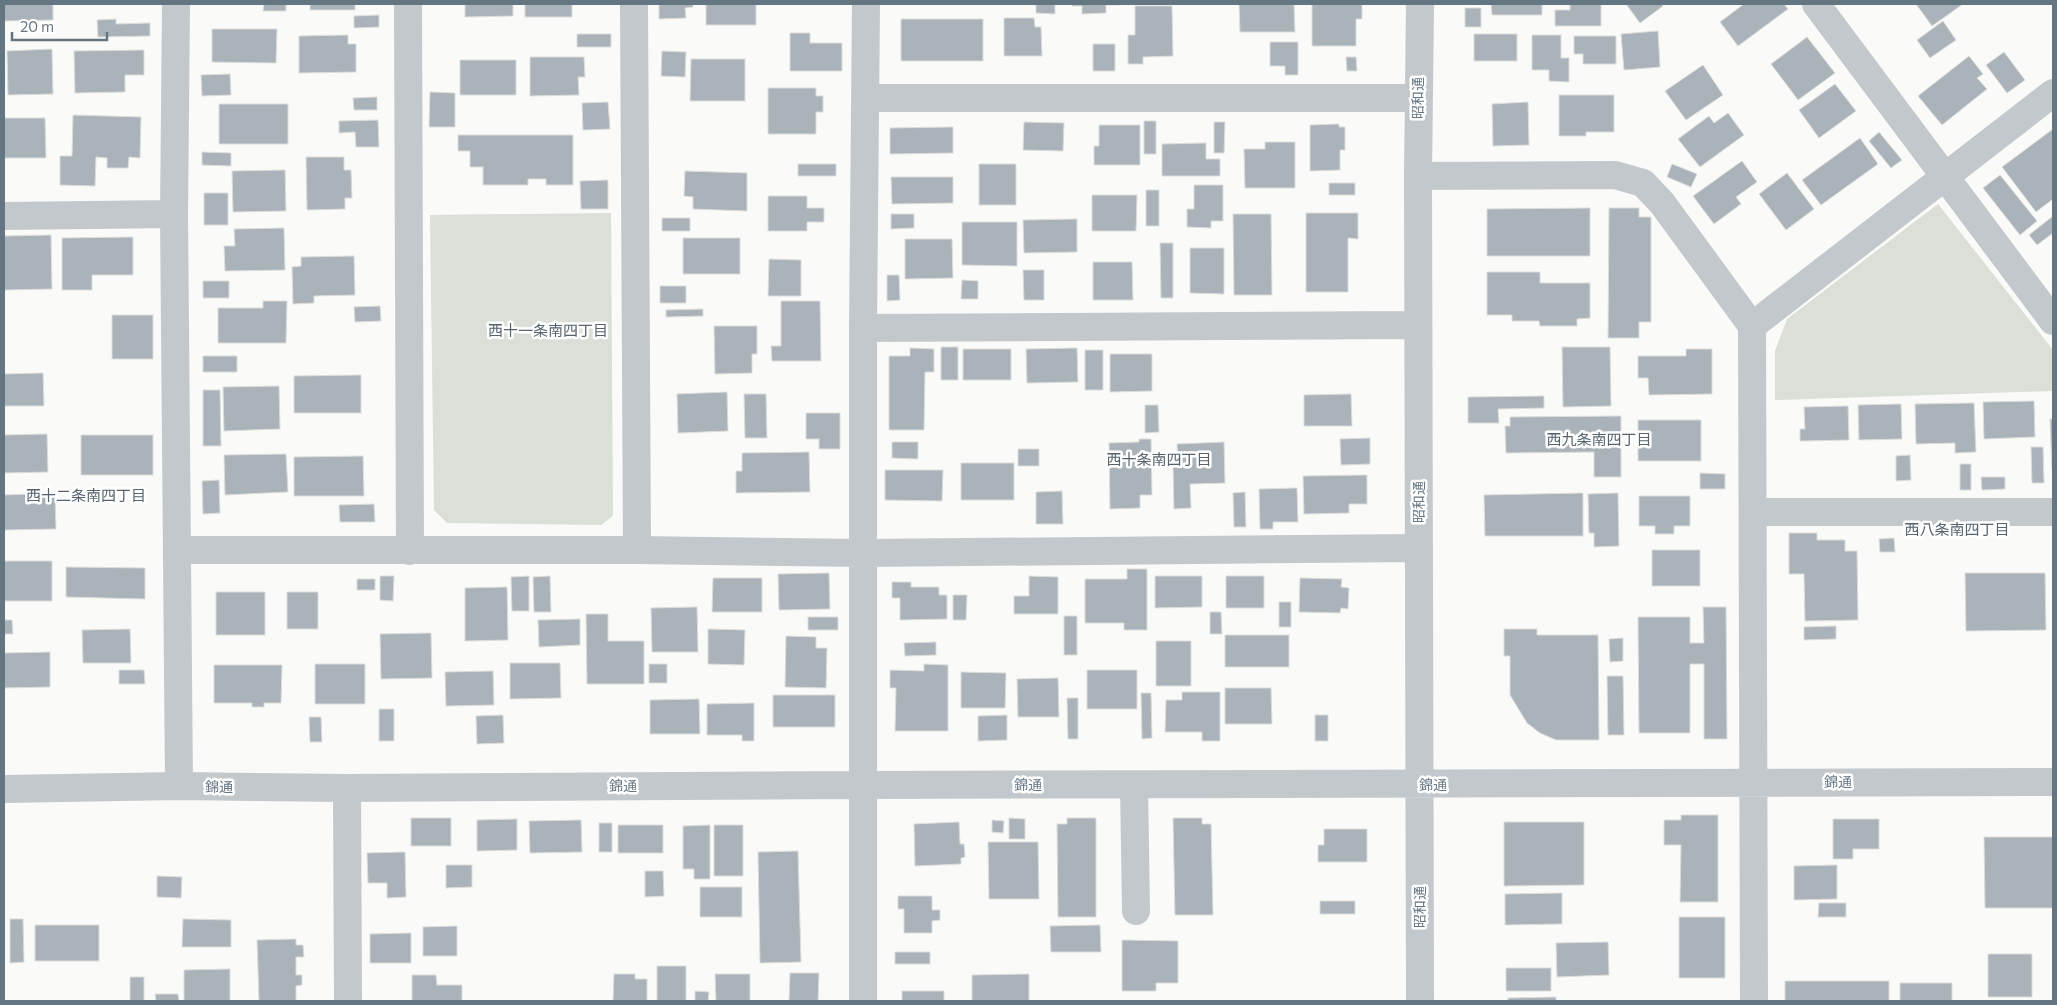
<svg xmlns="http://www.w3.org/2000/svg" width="2057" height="1005" font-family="Commissioner,'Noto Sans JP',sans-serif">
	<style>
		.green { fill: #dadfd7 }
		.building { fill: #aab3b9; stroke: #dcdcda }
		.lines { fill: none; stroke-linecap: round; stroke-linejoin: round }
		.minor { stroke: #c3c8cc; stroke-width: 28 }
		.labels { text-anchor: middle; stroke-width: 5; stroke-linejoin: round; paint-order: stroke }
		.street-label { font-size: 14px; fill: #657683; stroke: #fff }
		.neighbourhood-label { font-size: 15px; fill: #57646e; stroke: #fff }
	</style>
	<rect width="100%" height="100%" fill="#fafaf8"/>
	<!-- green -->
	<path class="green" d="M1938,204L2053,350V391L1775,400V351L1787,319Z
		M611,213L613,516L601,525L447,523L434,510L430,215Z"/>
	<!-- building -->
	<path class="building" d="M4,4H53V20L4,21Z
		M233,4H286V11H263L264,4Z
		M310,4H355V10H310Z
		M465,4H513V16L465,17Z
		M525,4H572V17H525Z
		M659,4H693V7L685,8L686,18L659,19Z
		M706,4H756V25H706Z
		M1036,4H1055V14L1036,13Z
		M1072,4H1118L1119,5H1106V13L1082,14V6H1072Z
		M1239,4H1294L1295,32H1240Z
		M1312,4H1362V19H1356V46H1312Z
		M1491,4H1542V15H1492Z
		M1570,4H1601V26H1555V10H1570Z
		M1626,4H1661L1663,6L1640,23Z
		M1744,4H1784L1788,9L1738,46L1720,22Z
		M1916,4H1963L1932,26Z
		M1135,6H1172L1173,56L1143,57V64H1128V35H1135Z
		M1465,8H1481V27H1465Z
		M379,15V27L354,28V16Z
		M1004,18H1034L1035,27H1041L1042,56H1004Z
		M116,19V24L150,23V36L98,37L97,20Z
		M901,19H983V61H901Z
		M1943,21L1956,40L1930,58L1917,40Z
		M212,29H277L276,63L212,62Z
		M1658,31L1660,67L1624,70L1621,34Z
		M790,33H810V43H842V71H790Z
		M577,34H611V47H577Z
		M1474,34H1517V61H1474Z
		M348,35V44H356V72L299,73V36Z
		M1532,35H1561V58H1569V82L1549,81V70H1532Z
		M1574,36H1616V64H1583V54H1574Z
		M1807,37L1835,73L1798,100L1771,64Z
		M1270,42H1298V75H1285V66H1270Z
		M1093,44H1115V71H1093Z
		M52,49L53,94L8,95L7,51Z
		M144,50V75H125V92L75,93L74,51Z
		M662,51L686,52L685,77L661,76Z
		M2004,52L2025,80L2007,93L1986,65Z
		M1969,56L1983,74L1977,78L1987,89L1942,125L1918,96Z
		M530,57H584L585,77H578L579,95L530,96Z
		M1346,57H1356L1357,71H1347Z
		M691,59H745V101H690Z
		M460,60H516V95H460Z
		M1703,65L1723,95L1686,120L1665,91Z
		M230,74L231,95L202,96L201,75Z
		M1835,84L1856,111L1819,138L1799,110Z
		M768,88H816V96H823V112H816V134H768Z
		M430,92L455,93V127H429Z
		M1559,95H1614V132H1586V136H1559Z
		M377,97V110H354L353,98Z
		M608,102L610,129L583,130L582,103Z
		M1528,102L1529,145L1493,146L1492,104Z
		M219,104H288V144H219Z
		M1728,113L1744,135L1700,167L1678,139L1709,116L1714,123Z
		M73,115L141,117L140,158L129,157L128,168H107V158L96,157L95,186L60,185V156H72Z
		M4,118H45L46,158H4Z
		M378,120L379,147H356L355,132L339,133V121Z
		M1144,121H1156V154H1144Z
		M1024,122L1064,123L1063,151L1023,150Z
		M1214,122H1225L1224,153H1214Z
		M1339,124V127H1345V150H1340V170L1310,171V125Z
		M1099,125H1140V165H1094V146H1099Z
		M953,127V153L890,154V128Z
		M2053,129V199L2036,212L2002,167Z
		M1879,132L1902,160L1891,168L1869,141Z
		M458,135H573V185H546V179H528V185H483V167H470V151H458Z
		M1860,138L1878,164L1821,205L1802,180Z
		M1265,142H1295V188H1245L1244,149H1265Z
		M1206,143V159H1220V176H1162V144Z
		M202,152L231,153V166L202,165Z
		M306,157H344V170H351L352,198H345V209L307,210Z
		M1742,161L1757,182L1736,197L1741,204L1714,224L1693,196Z
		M798,164H836V176H798Z
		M979,164H1016V205H979Z
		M1672,164L1697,174L1691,187L1667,177Z
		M285,170L286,211L233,212L232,171Z
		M685,171L747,173V211L693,209V197L684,196Z
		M1787,173L1814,209L1786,230L1759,194Z
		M2000,175L2037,221L2020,235L1983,188Z
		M891,177H953V203L892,204Z
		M608,180V209H581L580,181Z
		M1329,183H1355V195H1329Z
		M1194,185H1223V221H1211V228L1187,227V209H1194Z
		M1146,190H1159V226H1146Z
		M204,193H228V225H204Z
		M1092,195H1137L1136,231H1092Z
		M768,196H807V208H824V222H807V231H768Z
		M1590,208V256H1487V209Z
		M1609,208H1639V217H1651V322H1639V338H1608Z
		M1306,213H1358V239L1348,238V292H1306Z
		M891,214H914V228L891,229Z
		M1233,214H1271L1272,295H1234Z
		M2053,216V233L2037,245L2029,235Z
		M662,218H690V231H662Z
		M1077,219V252L1024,253L1023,220Z
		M962,222H1017V266L962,265Z
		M284,228L285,270L225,271L224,246H235L234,229Z
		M51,235L52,289L4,290V236Z
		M133,237V275H92V290H62V238Z
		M683,238H740V274H683Z
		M905,239H952L953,278L905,279Z
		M1160,243H1173V298H1161Z
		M1190,248H1224V294L1190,293Z
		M354,256L355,295L314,296V303L293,304L292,267L301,266V257Z
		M769,259L801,260V296H768Z
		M1093,262H1132L1133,300H1093Z
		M1023,270H1044V300H1024Z
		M1487,272H1540V283H1590V318L1577,319V326H1540L1539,321H1512V315H1487Z
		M887,275H899L900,300L887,301Z
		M962,280L978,281V299H961Z
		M203,281H229V298H203Z
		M660,286H686V303H660Z
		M263,301H287L286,343H218V308H263Z
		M781,301H820L821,361H772L771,346H781Z
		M380,306L381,321L355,322L354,307Z
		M703,309V316L666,317V310Z
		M112,315H153V359H112Z
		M714,326H757V354H752V373L715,374Z
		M941,347H958V380H941Z
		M1562,347H1610L1611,406L1563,407Z
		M910,348L934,349V372H925L924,430H889V356H910Z
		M1077,348L1078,382L1027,383L1026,349Z
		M963,349H1011V380H963Z
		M1686,349H1712V394L1649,395L1648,378H1638V356H1686Z
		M1085,350H1103V390H1085Z
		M1110,354H1152V391L1110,392Z
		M203,356H237V372H203Z
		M43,373L44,406H4V374Z
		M361,375V413H294V376Z
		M279,386L280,429L224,431L223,387Z
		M203,390H220L221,446H203Z
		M727,392L728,431L678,433L677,394Z
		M744,394H766L767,438H745Z
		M1351,394L1352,426H1304V395Z
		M1544,396V408L1498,409L1499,423H1468V397Z
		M2034,401L2035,437L1984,439L1983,402Z
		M1974,403L1976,452L1955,453V443L1916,444L1915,404Z
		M1901,404L1902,439L1859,440L1858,405Z
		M1145,405H1158L1159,432L1145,433Z
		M1848,406L1849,440L1800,441V429H1805L1804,407Z
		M806,413H840V449H819V439H806Z
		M1621,416V477H1594V452L1506,453L1505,426H1510V417Z
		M2050,419H2053V469H2052Z
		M1638,420H1701V461H1638Z
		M47,434L48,472L4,473V435Z
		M81,435H153V475H81Z
		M1370,438V464L1341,465L1340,439Z
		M1139,439H1151L1152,495H1140V508L1110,509L1109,443L1139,442Z
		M892,442H918V459L892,458Z
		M1224,442L1225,483L1190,484L1191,508L1174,509L1173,466L1178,465L1177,444Z
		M2031,447H2043L2044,483H2032Z
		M1018,449H1039V466H1018Z
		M809,452L810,492L736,493V471H742V453Z
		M286,454L288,492L225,495L224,455Z
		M1910,455L1911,480L1896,481V456Z
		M363,456L364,496H294V457Z
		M961,463H1014V500H961Z
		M1960,464H1971V490H1960Z
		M885,470H943L942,501L885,500Z
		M1700,473L1725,474V489H1700Z
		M1367,475V504H1349V513L1304,514L1303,476Z
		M1981,477H2005V489L1982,490Z
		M219,480L220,513L203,514L202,481Z
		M1297,488L1298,522H1273V529H1260L1259,489Z
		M1062,491L1063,524H1036V492Z
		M1245,492L1246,527H1234L1233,493Z
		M55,493L56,529L4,530V495Z
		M1583,493V536H1485L1484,495Z
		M1618,493L1619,546L1594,547V533H1589L1588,494Z
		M1639,496H1690V526H1674V534H1655V526H1639Z
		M374,504L375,522H340L339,505Z
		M1789,533H1817V540H1845V551H1857L1858,620L1805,621L1804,574H1789Z
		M1894,538L1895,552H1880L1879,539Z
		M1652,550H1700V586H1652Z
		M4,561H52V601H4Z
		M66,567L145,568V599L66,597Z
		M1127,569H1147V630H1124V623H1085V579H1127Z
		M829,573L830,609L779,610L778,574Z
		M1965,573H2045L2046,630L1966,631Z
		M380,576H394L393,601L380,600Z
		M529,576V611H512L511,577Z
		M550,576L551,612H534L533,577Z
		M1029,576L1058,577V614H1014V596H1029Z
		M1155,576H1202V607L1155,608Z
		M1226,576H1264V608H1226Z
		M713,578H762V612H712Z
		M1300,578L1342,579L1341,587L1349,588L1348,609L1341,608L1340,613L1299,612Z
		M357,579H375V590H357Z
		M892,582H911V587H939V595H947V619L900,620V598H892Z
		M507,587L508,640L465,641V588Z
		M216,592H265V635H216Z
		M287,592H318V629H287Z
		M953,595H967L966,620H953Z
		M1279,602H1291V627H1279Z
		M697,607L698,652H652L651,608Z
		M1703,607H1726L1727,739H1704V664H1690V733H1639L1638,617H1690V643H1704Z
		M1210,612H1221L1222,634H1210Z
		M586,614H608V641H644V684H587Z
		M1064,616H1077V655H1064Z
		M808,617H838V630H808Z
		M580,619V645L539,647L538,620Z
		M4,620H12L13,634H4Z
		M1836,626V639L1804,640V627Z
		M130,629L131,663H83L82,630Z
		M708,629L745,630L744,665L708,664Z
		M1504,629H1537V635H1598L1599,740H1556L1540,733L1527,723L1510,695V656H1504Z
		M431,633L432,678L381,679L380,634Z
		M1225,635H1289V667H1225Z
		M786,636L816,637V648H827L826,688L785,687Z
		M1623,638V661L1610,662L1609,639Z
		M1156,641H1191V686H1156Z
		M936,642V655L905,656L904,643Z
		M50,652V687L4,688V653Z
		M510,663H560L561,698L510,699Z
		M315,664H365V704H315Z
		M649,664H667V683H649Z
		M924,664L948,665V731H895L896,688H890V670L924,671Z
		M214,665H282L281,703H264V707H252V703H214Z
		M119,670H144L145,684H119Z
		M1087,670H1137V709H1087Z
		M493,671L494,705L446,706L445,672Z
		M961,672L1006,673L1005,708H961Z
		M1607,676H1623L1624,735H1608Z
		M1058,678L1059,717H1018L1017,679Z
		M1225,688H1271L1272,724H1225Z
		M1182,692H1220V741H1202V732H1165L1166,700H1182Z
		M1141,693H1151L1152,738L1142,739Z
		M773,695H835V727H773Z
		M1067,698H1078V739H1068Z
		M699,699L700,734H650V700Z
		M754,703V741H742V735H707V704Z
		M379,709H394V741H379Z
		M503,715L504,743L477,744L476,716Z
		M1007,715V740L978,741V716Z
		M1315,715H1328V741H1315Z
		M309,717H321L322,742H310Z
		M1681,815H1718V902H1680L1681,845H1664V820H1681Z
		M411,818H451V846H411Z
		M1009,818L1025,819V839H1009Z
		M1067,818H1096V917H1058L1057,824H1067Z
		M1173,818H1202V824H1211L1213,915H1175Z
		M517,819V850L477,851V820Z
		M1833,819H1879V849H1853V859H1833Z
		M581,820L582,852L530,853L529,821Z
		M992,820L1004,821L1003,833L992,832Z
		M959,822L960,844H964L965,857L961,858V864L915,866L914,824Z
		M1504,822H1584V885L1504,886Z
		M599,823H612V852H599Z
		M618,825H663V853H618Z
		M710,825V879H694V869H683V826Z
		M714,825H743V876H714Z
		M1324,829H1367V862H1318V845H1324Z
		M1984,837H2053V908H1985Z
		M988,842H1038L1039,899H989Z
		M798,851L801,962L760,963L758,852Z
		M405,852L406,897L387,898V883H368L367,853Z
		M446,865H472V887L446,888Z
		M1837,865V899L1794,900V866Z
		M645,871H663L664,896L645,897Z
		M157,876L182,877L181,898L157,897Z
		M700,887H742V917H700Z
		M1562,893V924L1505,925V894Z
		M898,896H932V910H940V920L932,921V933H904V909H898Z
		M1320,901H1355V914H1320Z
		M1819,903H1846V917H1818Z
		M1679,917H1725V978H1679Z
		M10,919H23L24,962L10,963Z
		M183,919L231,920V947H182Z
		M35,925H99V961H35Z
		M1100,925L1101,952H1051L1050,926Z
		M457,926V956H423V927Z
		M411,933V963H370V934Z
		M296,939V945H303L304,957H296V975H302V985L296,986V1001H259L257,940Z
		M1122,940L1178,941V983H1156V991H1122Z
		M1608,942L1609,975L1557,977L1556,943Z
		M895,952H930V964H895Z
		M1988,954H2032V997H1988Z
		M657,966H686V1001H657Z
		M1506,968H1551V991H1506Z
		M230,969V1001H184V970Z
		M790,973H819L818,1001H789Z
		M614,974H635V979H647V1001H613Z
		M715,974H750V1001H716Z
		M1029,974V1001H972V975Z
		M412,975H436L437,985H462V1001H412Z
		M130,977H144V1001H130Z
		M1785,981H1889V1001H1785Z
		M1900,983H1952V1001H1900Z
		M695,991L709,992L708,1001H695Z
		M902,991H944V1001H902Z
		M155,994H178L179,1001H156Z
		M1556,997V1001H1508V998Z"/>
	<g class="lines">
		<!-- minor -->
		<path class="minor" d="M176,4L174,214L179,786
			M408,4L410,551
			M634,4L637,550
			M1420,4L1418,176L1420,1001
			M1816,4L2053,321
			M865,98H1418
			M1418,176L1615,175L1643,183L1662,203L1752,326L1754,1001
			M4,216L174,214
			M1752,326L2053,93
			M863,328L1418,325
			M1753,512H2053
			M178,550H637L864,553L1419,548
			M1134,785L1136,911
			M347,788L348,1001
			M4,789L179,786L347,788L863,785L2053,782
			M863,1001V328L866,4"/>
	</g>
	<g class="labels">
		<!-- street labels -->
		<g class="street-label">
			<text transform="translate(1418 98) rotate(-90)" y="5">昭和通</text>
			<text transform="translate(1419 502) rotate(-90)" y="5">昭和通</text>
			<text x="1838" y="787">錦通</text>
			<text x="1028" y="790">錦通</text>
			<text x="1433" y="790">錦通</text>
			<text x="623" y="791">錦通</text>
			<text transform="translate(219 787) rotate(1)" y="5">錦通</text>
			<text transform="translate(1420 907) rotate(-90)" y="5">昭和通</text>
		</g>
		<!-- neighbourhood labels -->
		<g class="neighbourhood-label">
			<text x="548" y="336">西十一条南四丁目</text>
			<text x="1599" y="445">西九条南四丁目</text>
			<text x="1159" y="465">西十条南四丁目</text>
			<text x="86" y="501">西十二条南四丁目</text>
			<text x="1957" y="535">西八条南四丁目</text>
		</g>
	</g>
	<!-- border -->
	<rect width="2057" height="1005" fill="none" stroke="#657683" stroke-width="10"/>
	<!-- scale -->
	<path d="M12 32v8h95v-8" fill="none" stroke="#657683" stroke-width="2.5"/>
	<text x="20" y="32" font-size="15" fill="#657683" stroke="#ffffff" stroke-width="4" paint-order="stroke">20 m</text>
</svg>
